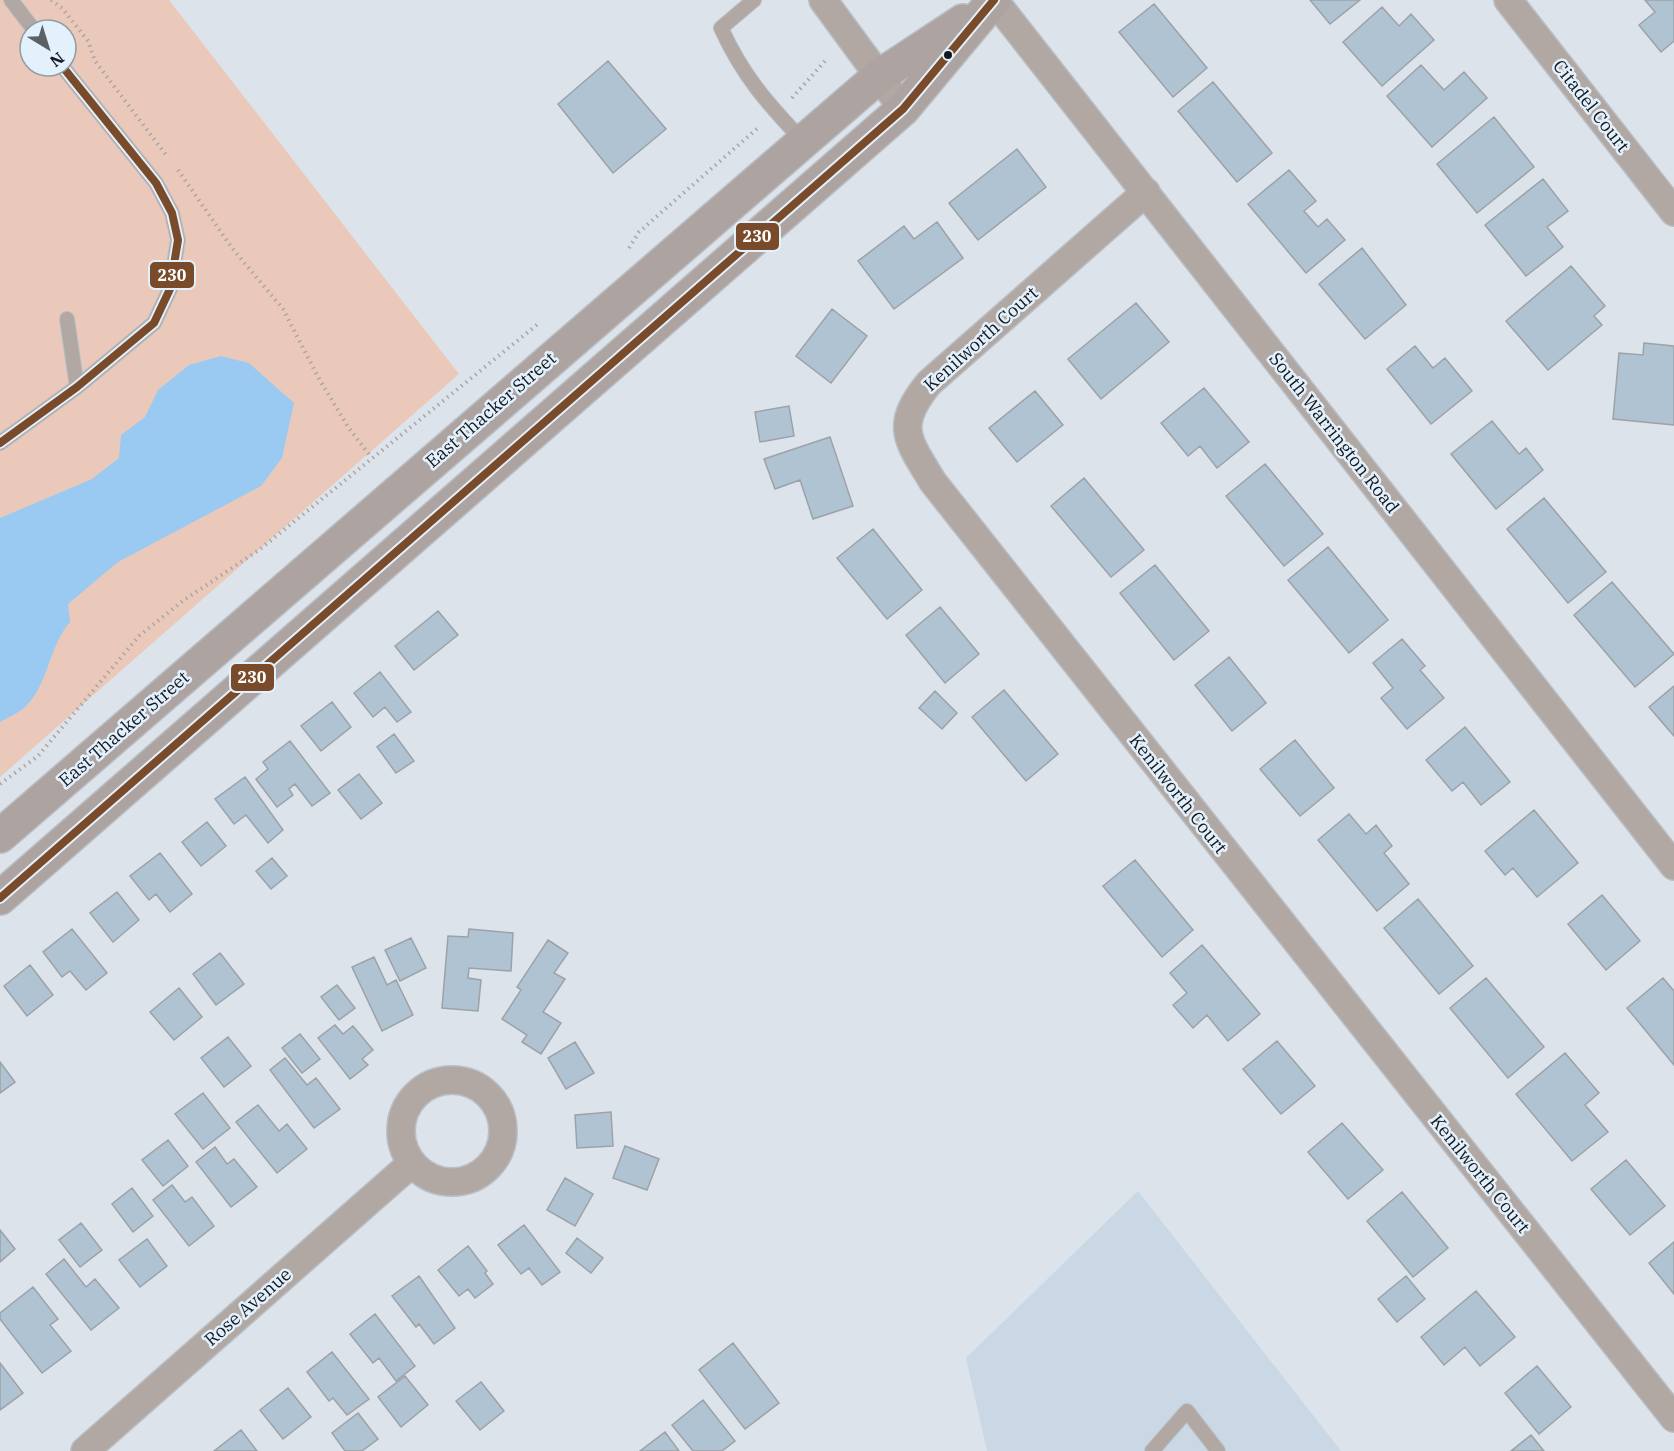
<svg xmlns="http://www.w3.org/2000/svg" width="1674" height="1451" font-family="'IBM Plex Serif',serif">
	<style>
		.built { fill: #cad8e5 }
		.green { fill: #eac9bb; fill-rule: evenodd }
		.water { fill: #9acaf2 }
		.building { fill: #afc3d3; stroke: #9ca2a7; stroke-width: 1.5 }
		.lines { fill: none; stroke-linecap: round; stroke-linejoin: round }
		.service-casing { stroke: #b9bfc4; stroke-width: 16 }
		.minor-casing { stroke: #b9bfc4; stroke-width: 30 }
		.secondary-casing { stroke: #b9bfc4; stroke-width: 36 }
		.path { stroke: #aba6a4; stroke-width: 4; stroke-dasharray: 1.5 4.5; stroke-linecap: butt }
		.service { stroke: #b1a7a3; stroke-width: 14 }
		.minor { stroke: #b1a7a3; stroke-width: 27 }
		.secondary { stroke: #ada3a0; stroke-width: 33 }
		.bus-1-casing { stroke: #e3f1fd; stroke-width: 12 }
		.bus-1 { stroke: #7a4b2a; stroke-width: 8 }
		.bus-dot { fill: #15191e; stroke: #e3f1fd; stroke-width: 2 }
		.labels { text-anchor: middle; stroke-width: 5; stroke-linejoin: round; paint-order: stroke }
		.street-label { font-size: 18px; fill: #15191e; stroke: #e3f1fd }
		.line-badge { stroke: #e3f1fd; stroke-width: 2 }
		.badge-label { font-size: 16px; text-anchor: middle; font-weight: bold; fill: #fff }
	</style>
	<rect width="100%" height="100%" fill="#dce3ea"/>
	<!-- built -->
	<path class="built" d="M1138,1191L1341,1451H987L966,1358Z"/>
	<!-- green -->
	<path class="green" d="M0,0H169L459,374L0,777ZM30,30H66V66H30Z"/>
	<!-- water -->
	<path class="water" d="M221,356L249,363L294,403L282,458L261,486L118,562L68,604L70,622C49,646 48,686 25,707C19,713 8,717 0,722V518L92,479L119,458L121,435L145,417L158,390L189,365Z"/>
	<!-- building -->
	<path class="building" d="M1310,0H1360L1330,24Z
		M1645,0H1674V41L1661,52L1639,25L1655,12Z
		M1154,4L1207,68L1173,97L1119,32Z
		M1382,7L1399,26L1411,14L1434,40L1382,86L1343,42Z
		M608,61L666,129L613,173L558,104Z
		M1421,65L1444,90L1464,72L1487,98L1432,147L1387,96Z
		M1213,82L1272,153L1237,182L1178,111Z
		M1494,117L1534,167L1477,213L1437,164Z
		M1017,149L1046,187L978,240L949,203Z
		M1289,170L1316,201L1304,211L1318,227L1327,219L1345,240L1306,273L1248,204Z
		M1543,179L1568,211L1547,227L1563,247L1526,276L1485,225Z
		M937,222L963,258L894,309L858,261L904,226L914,239Z
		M1362,248L1406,305L1365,339L1319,284Z
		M1571,266L1605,306L1594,316L1602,325L1548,370L1506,321Z
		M1136,303L1169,342L1101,399L1068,359Z
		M832,309L867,336L831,383L796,356Z
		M1644,343L1674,346V425L1613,419L1619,353L1643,355Z
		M1415,346L1433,368L1445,358L1472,391L1431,424L1387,369Z
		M1204,388L1249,442L1217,468L1200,446L1188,456L1161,423Z
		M1035,391L1063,425L1017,462L989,428Z
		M789,406L794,436L760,442L755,412Z
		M1492,421L1519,454L1526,448L1543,470L1496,509L1451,454Z
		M830,437L853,506L813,519L800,480L775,489L764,459Z
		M1265,464L1323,534L1284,566L1226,496Z
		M1084,478L1144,550L1111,577L1051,506Z
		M1544,498L1606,572L1568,603L1507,529Z
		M873,529L922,590L887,619L837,558Z
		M1328,547L1388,620L1349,653L1288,580Z
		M1155,565L1209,631L1174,660L1120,593Z
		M1612,582L1674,654L1635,687L1574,615Z
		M940,607L979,654L945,683L906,635Z
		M438,611L458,635L414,670L395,646Z
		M1402,639L1425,666L1420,670L1444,698L1407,729L1381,698L1393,688L1373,663Z
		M1229,657L1266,703L1232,731L1195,685Z
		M380,672L411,712L397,722L385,707L373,717L354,693Z
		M1674,686V736L1649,707Z
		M1004,690L1058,754L1026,781L972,717Z
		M935,691L957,713L942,729L919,708Z
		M332,702L351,727L321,751L301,726Z
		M1465,727L1510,782L1481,805L1463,782L1452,791L1426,760Z
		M394,734L414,761L396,773L377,747Z
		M1295,740L1334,788L1300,816L1260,769Z
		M290,741L330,793L312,806L295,784L289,789L293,795L277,807L256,779L268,769L263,762Z
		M359,774L382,803L361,819L338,790Z
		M245,777L283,830L268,843L246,815L234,824L215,799Z
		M1534,810L1578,863L1537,897L1513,868L1505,875L1485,851Z
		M1349,814L1366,834L1376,825L1392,846L1384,853L1409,884L1377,911L1318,840Z
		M207,822L226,846L201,866L182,842Z
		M160,853L192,894L170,912L156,894L149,900L130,876Z
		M272,858L287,876L271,889L256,871Z
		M1135,860L1193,930L1162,957L1103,886Z
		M117,892L139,920L113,942L90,913Z
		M1602,895L1640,941L1606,970L1568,924Z
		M1418,899L1473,966L1439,994L1384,928Z
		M72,929L107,973L86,990L70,971L62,977L43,952Z
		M469,929L513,933L511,971L469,968L468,978L481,980L478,1011L442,1008L448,936L468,937Z
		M411,938L426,968L400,981L385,950Z
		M548,940L568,953L554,973L565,979L543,1012L561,1023L541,1054L522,1042L527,1035L502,1019L521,990L517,987Z
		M1202,945L1260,1014L1228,1041L1207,1015L1193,1028L1173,1005L1187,993L1170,973Z
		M220,953L244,984L216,1005L193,974Z
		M374,957L387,985L396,980L413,1015L382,1031L352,967Z
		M30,965L53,995L27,1016L4,986Z
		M1486,978L1544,1047L1508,1078L1450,1008Z
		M1663,978L1674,991V1065L1627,1008Z
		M337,985L355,1008L339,1020L321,997Z
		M179,988L202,1017L174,1040L150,1012Z
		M335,1025L343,1034L353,1026L373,1050L362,1059L368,1065L350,1079L318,1038Z
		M300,1034L320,1059L302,1073L282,1048Z
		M228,1037L251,1066L224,1087L201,1058Z
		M1277,1041L1315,1086L1281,1114L1243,1069Z
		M575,1042L594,1073L566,1089L548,1058Z
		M1565,1053L1599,1093L1585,1105L1608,1132L1572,1161L1516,1094Z
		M285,1058L307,1085L316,1078L340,1109L314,1128L270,1070Z
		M0,1062L15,1082L0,1093Z
		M203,1093L230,1128L203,1149L175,1114Z
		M258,1105L279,1131L287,1124L307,1149L277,1173L236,1122Z
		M611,1112L613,1146L577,1148L575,1115Z
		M1342,1123L1383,1170L1348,1199L1308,1152Z
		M168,1140L188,1166L163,1186L142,1160Z
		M625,1146L659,1159L647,1190L613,1178Z
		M215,1147L227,1164L234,1159L257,1187L231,1207L196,1162Z
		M1626,1160L1665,1206L1630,1235L1591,1189Z
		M565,1178L593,1194L575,1226L547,1210Z
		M172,1185L185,1202L192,1197L214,1226L189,1246L153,1200Z
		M132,1188L153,1216L133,1232L112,1204Z
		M1402,1192L1448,1248L1413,1277L1367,1221Z
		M81,1223L102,1250L80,1267L59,1240Z
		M524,1225L560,1272L542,1285L529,1268L521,1274L498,1245Z
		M0,1230L15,1249L0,1262Z
		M577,1238L603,1258L591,1273L566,1253Z
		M147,1239L167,1266L140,1287L119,1260Z
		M1674,1242V1294L1649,1263Z
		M468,1246L487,1271L485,1273L493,1284L475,1298L468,1289L459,1296L438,1270Z
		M64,1259L86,1287L95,1279L119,1308L91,1330L46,1274Z
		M419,1276L455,1328L434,1344L419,1324L416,1327L392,1296Z
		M1406,1276L1425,1299L1397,1322L1378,1299Z
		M33,1287L58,1319L50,1325L71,1351L42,1373L0,1319V1313Z
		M1476,1291L1515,1337L1480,1366L1465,1347L1444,1365L1421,1337Z
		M375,1314L415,1366L396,1381L379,1358L373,1363L350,1334Z
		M733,1343L779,1403L745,1429L699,1370Z
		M332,1352L369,1399L347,1415L333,1398L329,1401L307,1372Z
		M0,1363L23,1393L0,1410Z
		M1537,1366L1571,1407L1539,1434L1505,1393Z
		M405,1376L428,1405L401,1427L378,1397Z
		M481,1382L504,1411L480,1430L456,1401Z
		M288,1388L311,1417L283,1439L260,1410Z
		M703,1400L735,1441L722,1451H693L672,1425Z
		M358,1413L378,1439L362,1451H345L332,1433Z
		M241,1430L257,1451H214Z
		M665,1432L679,1451H640Z
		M1531,1435L1544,1451H1511Z"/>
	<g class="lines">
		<defs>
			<path id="service" d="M11,0L34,30
				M754,0L721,28C743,76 767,103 803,141
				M67,319L77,387
				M0,443L77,387L154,323L170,289L178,240L172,213L156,183L62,66
				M1152,1451L1187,1411L1218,1451"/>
			<path id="minor" d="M823,0L903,109
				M994,0L1674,866
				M1508,0L1674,212
				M1146,192L929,383C894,426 907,439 933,482L1674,1418
				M401 1131a51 51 0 1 1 102 0a51 51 0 1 1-102 0Z
				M85,1451L412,1163"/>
			<path id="secondary" d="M0,836L878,77L963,21
				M0,898L903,109L994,0"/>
		</defs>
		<!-- service casing -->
		<use href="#service" class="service-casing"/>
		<!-- minor casing -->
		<use href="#minor" class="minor-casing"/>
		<!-- secondary casing -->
		<use href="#secondary" class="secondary-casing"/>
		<!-- path -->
		<path class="path" d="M51,0L62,8L88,41L95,61L166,155
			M792,98L825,61
			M178,170L232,248L283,309L318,377L348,427L371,457
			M629,248L639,232L759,127
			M0,784L38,756L139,636L184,600L259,550L538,324"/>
		<!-- service -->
		<use href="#service" class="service"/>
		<!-- minor -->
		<use href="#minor" class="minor"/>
		<!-- secondary -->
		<use href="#secondary" class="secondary"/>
		<defs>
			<path id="bus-1" d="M0,443L77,387L154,323L170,289L178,240L172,213L156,183L62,66
				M0,898L903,109L994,0"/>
		</defs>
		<!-- bus-1 casing -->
		<use href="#bus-1" class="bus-1-casing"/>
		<!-- bus-1 -->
		<use href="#bus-1" class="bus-1"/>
	</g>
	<!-- markers -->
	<circle class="bus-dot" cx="948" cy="55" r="5"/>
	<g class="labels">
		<!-- street labels -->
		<g class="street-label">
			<text transform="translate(1591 106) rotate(52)" y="6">Citadel Court</text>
			<text transform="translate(981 339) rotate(-42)" y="6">Kenilworth Court</text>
			<text transform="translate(491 410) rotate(-41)" y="6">East Thacker Street</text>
			<text transform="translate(1334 433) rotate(52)" y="6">South Warrington Road</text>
			<text transform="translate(124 729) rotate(-41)" y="6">East Thacker Street</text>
			<text transform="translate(1178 794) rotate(52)" y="6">Kenilworth Court</text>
			<text transform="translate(1480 1174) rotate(51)" y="6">Kenilworth Court</text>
			<text transform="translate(248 1307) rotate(-41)" y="6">Rose Avenue</text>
		</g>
	</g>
	<g class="line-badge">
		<rect x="735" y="222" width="45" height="29" rx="6" fill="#7a4b2a"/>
		<rect x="149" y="261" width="46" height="28" rx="6" fill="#7a4b2a"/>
		<rect x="230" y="663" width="45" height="29" rx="6" fill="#7a4b2a"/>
	</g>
	<g class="badge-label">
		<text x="757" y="242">230</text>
		<text x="172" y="281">230</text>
		<text x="252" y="683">230</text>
	</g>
	<!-- north arrow -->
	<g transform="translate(48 48) rotate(142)"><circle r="28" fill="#e3f1fd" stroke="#919ba4" stroke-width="1.5"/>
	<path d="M0-4.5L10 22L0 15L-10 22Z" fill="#5b6065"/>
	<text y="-9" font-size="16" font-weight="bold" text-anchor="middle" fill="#15191e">N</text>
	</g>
</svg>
